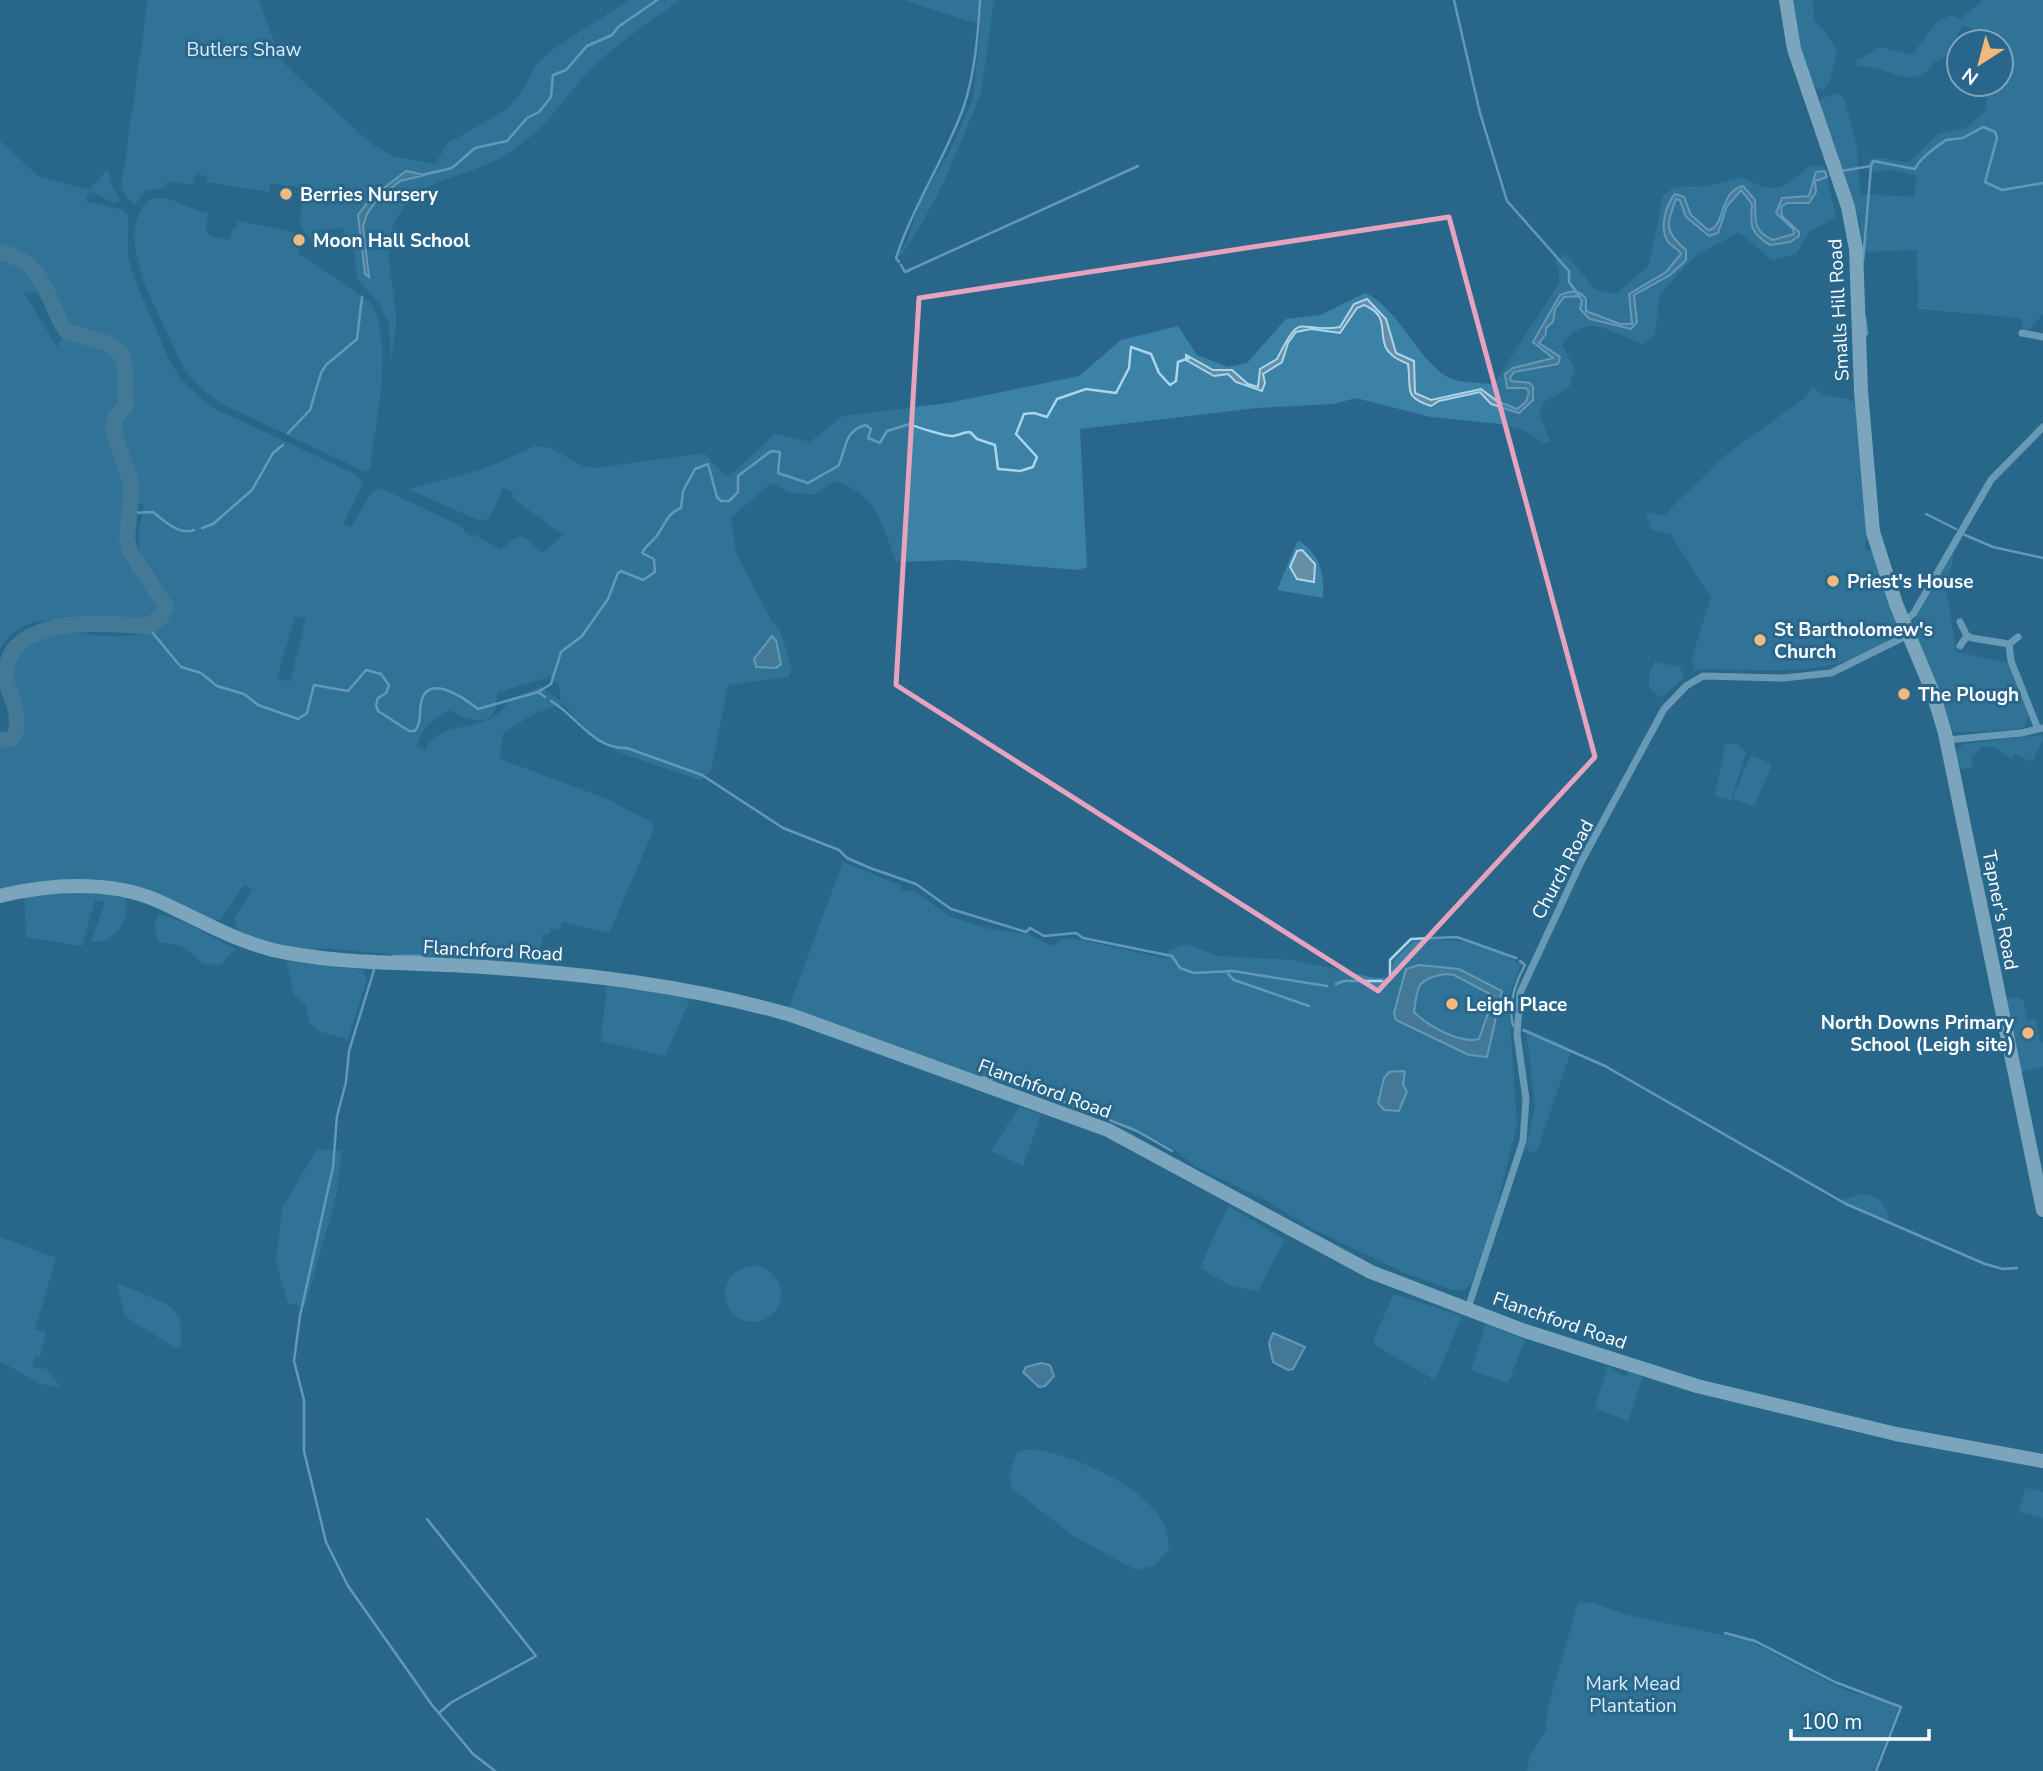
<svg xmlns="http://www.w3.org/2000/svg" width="2043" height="1771" font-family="'Nunito Sans',sans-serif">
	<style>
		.green { fill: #3c82a7; fill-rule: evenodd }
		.water { fill: #658ea5; stroke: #abd5ea; stroke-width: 2; fill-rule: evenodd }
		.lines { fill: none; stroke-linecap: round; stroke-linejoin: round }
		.stream { stroke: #abd5ea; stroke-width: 2.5 }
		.river { stroke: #658ea5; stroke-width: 16 }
		.street { stroke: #b6d8ea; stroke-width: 7 }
		.secondary { stroke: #e0eff8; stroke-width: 14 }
		.marked { fill: none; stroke: #e7a3bd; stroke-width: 5; stroke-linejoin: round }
		.poi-dot { fill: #f2b87c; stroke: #28678b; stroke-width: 2.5 }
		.labels { text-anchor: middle; stroke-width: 6; stroke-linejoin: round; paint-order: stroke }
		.park-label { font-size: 19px; fill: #daedf7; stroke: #28678b }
		.poi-label { font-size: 19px; font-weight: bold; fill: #fff; stroke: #28678b; text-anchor: start }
		.street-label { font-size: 19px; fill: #fff; stroke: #28678b }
	</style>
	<rect width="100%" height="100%" fill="#28678b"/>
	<!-- green -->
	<path class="green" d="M148,0H259L281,60L301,80L373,145L395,157L435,164L448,143L504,111L518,97L537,64L552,50L629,0H680C654,18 604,53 584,76C555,109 546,129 507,154C467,180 416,174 394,224C381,252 396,290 396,319C396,333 392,347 391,361L389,324L380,305L357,278L352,237L344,236L343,228L321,230L322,238L315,247L300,226L303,188L270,183L269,192L206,182L207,176L196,174L193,185L167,181L166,187L145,191L134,205L121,189Z
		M904,0H994L981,93L943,184L917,232L901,256L898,254L907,242L920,201L949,153L973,99L981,25Z
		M1793,0H1813L1814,21L1824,29L1837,52L1829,83L1823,90L1812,86L1799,51Z
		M1983,0H2043V314L2029,330L2022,328L2021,318L1918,309L1917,250L1864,252L1860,221L1819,105L1821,99L1836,93L1844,98L1857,148L1860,194L1914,197L1917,176L1892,170L1868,172L1869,159L1881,158L1908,163L1939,133L1964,129L1986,110L1987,96L1996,95L1994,84H2001V42H1989L1988,32L1962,26C1952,40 1954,55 1934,62C1915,96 1885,62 1857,67V60L1880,47L1912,55L1936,23L1951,15L1961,19Z
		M0,141L39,177L89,190L108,169L112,187L121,200L114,203L90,191L85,201L123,210L128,216V257L135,281L169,360L181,380L211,407L357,475L363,484L343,524L351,527L371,493L380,488L459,525L471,537L473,534L501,550L516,537H523L543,553L563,535L511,497L514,493L503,487L489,519L478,520L408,489L484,469L535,446L551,448L582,466L596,468L704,453L725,476L734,472L775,434L810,442L843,416L948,403L1079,376L1121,340L1178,326L1197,355L1228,367L1247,363L1286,319L1321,315L1365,293C1398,306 1424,372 1455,380C1467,383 1481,383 1494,384L1559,283V270L1555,261L1566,254L1595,289L1615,294L1649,266L1663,196L1675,187L1709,186L1741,177C1775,195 1782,191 1809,166H1824L1836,217L1809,232L1797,254L1772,260L1739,232L1695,256L1660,294L1655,335L1642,344C1610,332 1585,310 1562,345L1575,369L1569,387L1544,402L1539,414L1550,442L1544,443L1523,430L1500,424L1431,417L1356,398L1333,404L1257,408L1080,429L1087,567L1079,570L955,560L896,562C882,524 877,494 835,481L813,495L790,492L771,483L731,518L736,552L772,622L780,630L792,669L788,677L728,685L711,771L700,780L618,752L590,733L563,704L535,713L503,733L500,759L607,799L653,823V831L609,933L562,922L560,930L551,928L549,935L543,933L540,950L549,953L545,967L318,948L313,951L281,946L238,933L234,918L253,889L244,885L220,920C196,918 173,900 151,891C104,871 47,880 0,890V747L17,744C23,735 28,725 25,713C23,704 16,697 12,689C0,661 15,639 43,632C75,629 173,656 172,602C144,560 131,562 144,506L123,493C132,511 122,523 123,542C125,567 148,582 159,603L153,618C107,639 30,593 0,649ZM51,291L69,327L57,347L24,293ZM295,616L306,618L290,682L277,678ZM549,677L559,685L561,701L541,687L509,699C493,737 442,715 425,750L417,746C423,727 432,719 450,710C462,718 489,729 495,709C497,703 496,698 498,692Z
		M163,198C179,201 191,210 208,213L206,232L210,236L230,240L232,229L236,228L238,221L293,232L300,242L298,253C310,262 368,298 372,305C394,346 375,425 370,469L366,472L220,403C208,394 198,386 188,374C178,361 173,345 166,330C150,296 114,232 150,199Z
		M1812,387L1822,394L1856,401L1871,538L1865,543L1866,549L1874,552L1897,625L1895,634C1853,670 1796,672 1744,670C1728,670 1709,667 1694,671L1692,657L1711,598L1671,534L1651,529L1646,512L1665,516C1682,493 1704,481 1719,460L1806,397Z
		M1298,540C1321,556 1324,571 1323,598L1277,590Z
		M1955,550L1946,587L1956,652L2008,663L2028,714L2025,726L2018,729L1954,733L1911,626Z
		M1654,662L1680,667L1684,678L1661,698L1649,687V675Z
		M2042,735L2043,740L2032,762L2015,754L2011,759L1995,747H1982L1971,757L1973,767L1960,769L1956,752L1963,744Z
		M1728,743L1739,745L1746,752L1731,800L1715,796L1725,745Z
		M1751,755L1772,764L1754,807L1733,798Z
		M843,862L902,886L901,891H914L951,917L989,929L1027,934L1053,946L1061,940L1072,938L1167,959L1168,951L1186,944L1218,956L1293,960L1375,978L1391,977L1393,961L1413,941C1450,937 1490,942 1521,965L1510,993L1509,1007L1517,1125L1494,1218L1472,1282L1464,1290H1452L1405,1273L1313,1229L1264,1199L1200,1169L1171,1148L1127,1125L1028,1084L976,1074L789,1007Z
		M88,892L125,896C132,919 116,944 91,942L105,902L95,900L82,946L26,937L24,896Z
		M160,914L185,923L235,949L221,965L203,964C190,950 179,942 159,943C155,933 152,922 160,914Z
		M286,961L362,970L367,978L348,1039L321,1032L310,1024L306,1006L294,994Z
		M607,984L691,997L665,1056L601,1041Z
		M2017,997L2023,1000L2027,1020L2036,1019L2040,1043L2043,1042V1067L2021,1072L2005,999Z
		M1526,1028L1567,1047L1570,1054L1537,1151L1531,1153L1526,1146L1535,1107Z
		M1019,1107L1041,1115L1023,1166L991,1151Z
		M317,1149L342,1151L337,1192L305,1307L288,1303L276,1263L282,1209Z
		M1861,1194C1879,1195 1889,1205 1889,1224L1840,1201Z
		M1228,1206L1285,1240L1258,1291L1231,1286L1200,1268Z
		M0,1237L56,1258L35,1329L46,1332L40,1357L35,1356L32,1367L46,1369L61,1387L40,1384L0,1361Z
		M725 1294a28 28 0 1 1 56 0a28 28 0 1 1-56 0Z
		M117,1283L167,1304L180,1317L181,1346L175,1348L125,1316Z
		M1394,1294L1462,1316L1435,1380L1375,1345L1373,1340Z
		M1486,1324L1525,1340L1508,1383L1471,1370Z
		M1608,1366L1624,1377L1629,1372L1643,1377L1628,1421L1595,1408Z
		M1030,1449C1069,1452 1150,1488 1165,1526C1168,1533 1168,1542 1169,1549L1155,1565L1136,1570L1072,1535L1012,1488L1009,1477L1017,1452Z
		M2025,1488L2043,1492V1518L2019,1512Z
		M1578,1603H1594L1627,1615L1747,1640L1847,1691L1897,1705L1898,1709L1873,1771H1527L1530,1756L1546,1730L1547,1710Z"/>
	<!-- water -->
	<path class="water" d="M406,171L425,175L400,181L376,201L367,214L363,226L369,277L365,274L358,215L372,197Z
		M1825,171L1827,177L1815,181L1816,192L1809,203H1787L1781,207L1782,216L1799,232V236L1790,242L1770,245C1750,233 1750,225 1752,204L1741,190L1727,206L1718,233L1709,236L1686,217L1680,200L1676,199C1667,224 1663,231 1686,250V260L1670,275L1634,295L1637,322L1631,329L1590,319L1580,309L1582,301L1579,296L1564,297L1555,309L1553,322L1546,328V334L1539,343L1560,357L1558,364L1514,372L1510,378L1511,381L1530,383L1533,387V400L1519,413L1491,404L1480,392L1439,401L1431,406C1402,396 1412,390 1408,364C1400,360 1391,357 1386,348C1378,330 1390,316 1364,305L1357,308L1340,333L1311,329L1296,332L1288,343L1282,362L1263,374L1265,383L1262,391L1236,382L1228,374L1214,376L1186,360V355L1213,370H1232L1248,384L1258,387L1260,369L1277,359C1303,308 1295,334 1340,327L1354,304L1367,299L1386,319L1396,353L1414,361L1415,393L1431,400L1481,389L1497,401L1517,409L1526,402L1529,392L1526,388H1507L1505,374L1513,368L1553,358L1533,342L1560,295C1569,291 1580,289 1586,299V311L1620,324H1632L1629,294L1666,272L1681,254C1678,248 1674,248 1669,243C1658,229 1666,205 1675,194L1684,197L1691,215L1708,230C1726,228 1718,192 1743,186L1755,200C1756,220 1752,231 1773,240L1794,234L1793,229L1776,213L1782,198L1809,196L1816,172Z
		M1302,550L1315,564L1314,582L1297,579L1290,567L1297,551Z
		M772,636L776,640L781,664L776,668L756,667L754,659Z
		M1419,965L1459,969L1502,991L1487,1057L1469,1055L1396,1020L1394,1013L1406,969ZM1445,974L1454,975L1494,996L1479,1039C1460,1044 1428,1026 1414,1012C1418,985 1417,979 1445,974Z
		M1402,1071L1405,1072L1403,1085L1407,1091L1399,1111L1384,1110L1378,1103L1384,1078L1389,1072Z
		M1273,1333L1305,1347L1293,1369L1288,1370L1273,1362L1269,1343Z
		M1041,1363L1050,1365L1054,1376L1045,1386L1039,1387L1023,1372L1026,1367Z"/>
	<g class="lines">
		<!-- stream -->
		<path class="stream" d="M1454,0L1480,113L1507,201L1569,271V282L1578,294
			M1841,171L1871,166L1873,161L1915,169C1921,157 1935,148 1946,140L1963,138L1983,127L1995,132L1997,138L1985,182L2002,190L2043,183
			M422,175L452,168L475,148L507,141L527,118L539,112L551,97L553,75L566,70L587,46L612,35L618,27L657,0
			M1863,261L1871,167
			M899,262L896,258C914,203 946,157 964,106C975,72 978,35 980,0
			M901,265L905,272L1138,166
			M1865,317L1867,334
			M288,433L310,410L321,373L326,365L357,339L362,297
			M131,513L153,512C163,520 180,536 194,530
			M1926,514L1956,529
			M202,528L213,524L252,490L273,453L283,445
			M1965,535L1993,547L2043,558
			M147,626L181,667L201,673L217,686L244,694L258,705L298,719L307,713L314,685L348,691L366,670L381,674L389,685L386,693L378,698L376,705L378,711L409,731H415C423,719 418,711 422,699C431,673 468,701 478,709L538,692L551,684L561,652L582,636L608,599L618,573L621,571L643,580L655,572L654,559L642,553C645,546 649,545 654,539C665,527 665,514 681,508L683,491L695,469L708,464L717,497L721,501H729L738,492V476L771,451L780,452L778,473L808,483L838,466C847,449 843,431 866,425L871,429L868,438L880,443L887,431L910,424C916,427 948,437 953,436C960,435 963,432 970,432L977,439L995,445L998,469L1020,471L1033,467L1037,457L1016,434L1024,414L1034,413L1047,417L1057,399L1086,389L1116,393L1129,368L1131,347L1151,354L1159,373L1170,385L1176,381L1178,362L1189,358
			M538,692L545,697
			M551,701C577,716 594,750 627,748L702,775L783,828L839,850L847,858L870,868L916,884L951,909L1026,932L1030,928L1044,936L1076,933L1083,938L1172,956L1180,968L1194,973L1233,971L1327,986
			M393,956H423
			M374,970L349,1051L346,1082L337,1116L333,1167L300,1316L294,1361L304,1400V1451L326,1542L348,1586L432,1705L473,1754L495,1771
			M1228,974L1234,980L1309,1006
			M1390,980V960L1411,939L1457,937L1516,958
			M1336,984L1344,981H1382
			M1513,1026C1508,1005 1515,983 1525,965L1520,961
			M1523,1030L1605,1066L1846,1204L1985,1264L2003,1269L2017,1268
			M982,1077L1013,1083
			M1022,1085L1137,1131L1172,1151
			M427,1519L536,1656L452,1702L440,1712
			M1725,1633L1755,1641L1835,1682L1901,1707L1876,1771"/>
		<!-- river -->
		<path class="river" d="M0,252C47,263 43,294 66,331L110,344L121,354L125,367L126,405L115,419L113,430L132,485L127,538L130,551L166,607L161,617L147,626C110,625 0,610 6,682C12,698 24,722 12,739L0,740"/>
		<!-- street -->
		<path class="street" d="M2022,333L2043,337
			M1960,622L1967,636L1972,638L2009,644L2018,637
			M1903,623L1914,613L1991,480L2043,427
			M2009,644L2011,661L2038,729
			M1960,646L1967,636
			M1947,740L2021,733L2043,728
			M1468,1308L1523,1141L1526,1099L1517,1035L1520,993L1581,862L1664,709L1686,686L1703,676L1783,678L1831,673L1908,635"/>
		<!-- secondary -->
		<path class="secondary" d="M1786,0L1794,49L1848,207L1856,249L1861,391L1873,532L1896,604L1933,693L1945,733L2043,1210
			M0,896C49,884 109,880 156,900C201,920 240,945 288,953C353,965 418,962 483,967C588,974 690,986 791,1015L1108,1130L1371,1272L1525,1331L1697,1386L1896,1434L2043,1461"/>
	</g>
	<!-- marked area -->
	<path d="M0 0H2043V1771H0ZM1449,217L1595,757L1378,991L896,685L919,298Z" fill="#28678b" fill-opacity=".55" fill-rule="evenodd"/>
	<path class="marked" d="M1449,217L1595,757L1378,991L896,685L919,298Z"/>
	<!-- markers -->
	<g class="poi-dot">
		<circle cx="286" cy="194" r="7"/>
		<circle cx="299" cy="240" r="7"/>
		<circle cx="1833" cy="581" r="7"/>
		<circle cx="1760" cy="640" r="7"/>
		<circle cx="1904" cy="694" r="7"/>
		<circle cx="1452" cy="1004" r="7"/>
		<circle cx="2028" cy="1033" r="7"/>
	</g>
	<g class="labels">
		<!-- park labels -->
		<g class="park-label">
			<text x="244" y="56">Butlers Shaw</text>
			<text x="1633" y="1690">Mark Mead<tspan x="1633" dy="22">Plantation</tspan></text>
		</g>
		<!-- poi labels -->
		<g class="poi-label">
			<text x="300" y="201">Berries Nursery</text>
			<text x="313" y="247">Moon Hall School</text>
			<text x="1847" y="588">Priest's House</text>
			<text x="1774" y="636">St Bartholomew's<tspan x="1774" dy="22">Church</tspan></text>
			<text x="1918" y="701">The Plough</text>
			<text x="1466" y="1011">Leigh Place</text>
			<text x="2014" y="1029" text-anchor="end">North Downs Primary<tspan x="2014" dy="22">School (Leigh site)</tspan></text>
		</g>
		<!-- street labels -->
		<g class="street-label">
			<text transform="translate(1838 310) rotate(-93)" y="7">Smalls Hill Road</text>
			<text transform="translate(1562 869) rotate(-62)" y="7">Church Road</text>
			<text transform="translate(2001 910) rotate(79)" y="7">Tapner's Road</text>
			<text transform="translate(493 950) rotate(3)" y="7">Flanchford Road</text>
			<text transform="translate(1045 1088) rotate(20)" y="7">Flanchford Road</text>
			<text transform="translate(1560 1320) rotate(19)" y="7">Flanchford Road</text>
		</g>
	</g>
	<!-- north arrow -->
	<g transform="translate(1980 63) rotate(216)"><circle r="33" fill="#28678b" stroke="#7ea4b9" stroke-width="2"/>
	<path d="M0-5L12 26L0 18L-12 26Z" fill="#f2b87c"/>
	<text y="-10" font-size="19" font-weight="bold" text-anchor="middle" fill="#ffffff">N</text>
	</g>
	<!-- scale -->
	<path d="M1791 1729v10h138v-10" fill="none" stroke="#ffffff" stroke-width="3.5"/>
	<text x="1801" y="1729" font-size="21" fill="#ffffff" stroke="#28678b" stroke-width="5" paint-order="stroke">100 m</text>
</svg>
